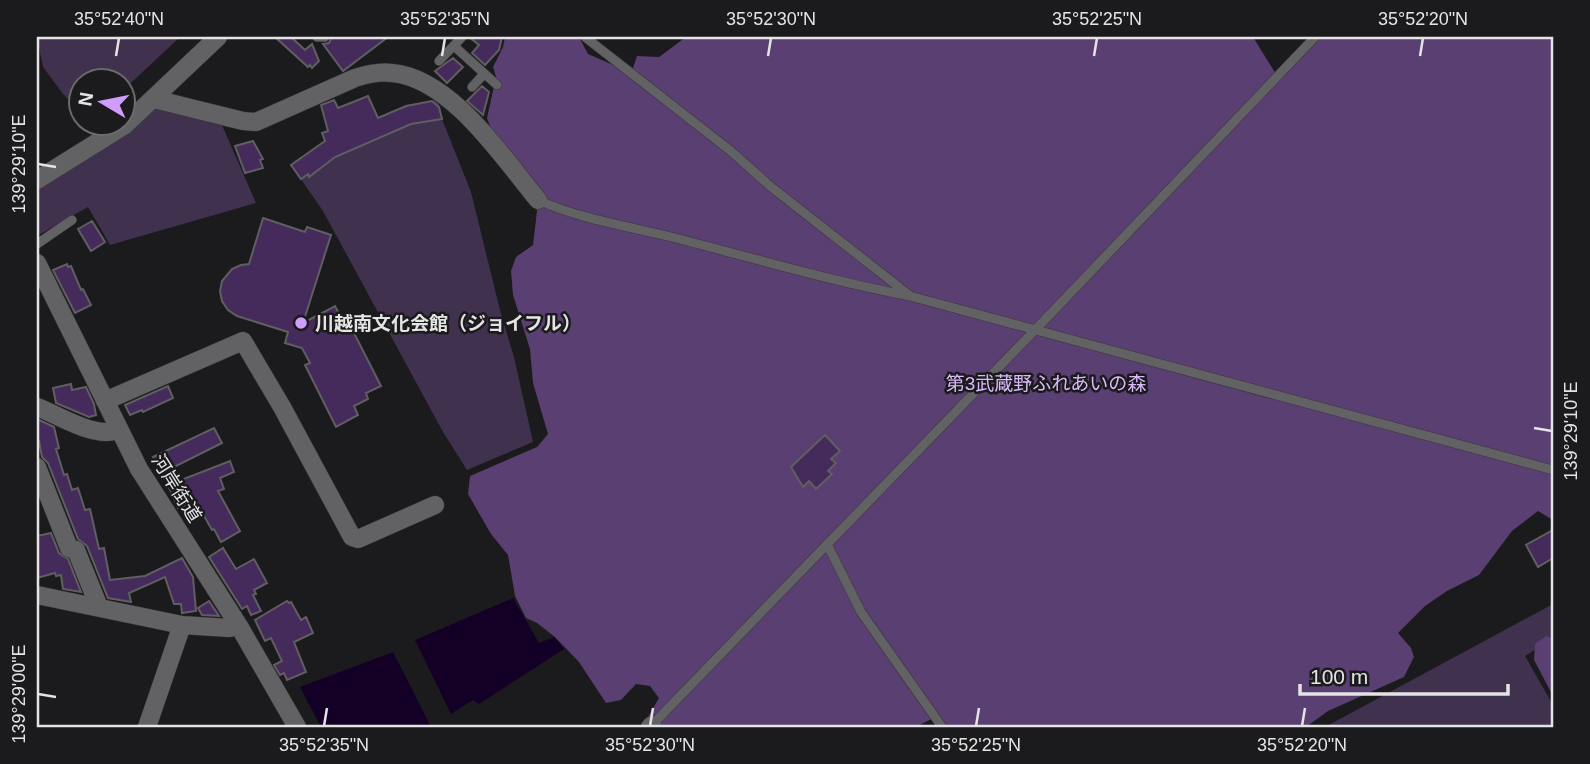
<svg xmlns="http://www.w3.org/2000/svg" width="1590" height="764" font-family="Arial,'Noto Sans JP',sans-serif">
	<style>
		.green { fill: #40314e }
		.forest { fill: #5a3f72 }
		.water { fill: #140026 }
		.building { fill: #452b5c; stroke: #5f5e61; stroke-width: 2 }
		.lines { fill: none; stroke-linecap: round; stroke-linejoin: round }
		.service-casing { stroke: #373738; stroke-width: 10 }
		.minor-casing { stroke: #373738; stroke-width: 19 }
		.service { stroke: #626163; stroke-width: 9 }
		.minor { stroke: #626163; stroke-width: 18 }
		.ticks { fill: none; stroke: #e4e4e5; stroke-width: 2.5 }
		.poi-dot { fill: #d09dff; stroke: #1b1a1c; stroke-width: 2.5 }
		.labels { text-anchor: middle; stroke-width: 5; stroke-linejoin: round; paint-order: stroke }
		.poi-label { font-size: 19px; font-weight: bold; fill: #e4e4e5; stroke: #1b1a1c; text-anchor: start }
		.park-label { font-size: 19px; fill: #d9b9f9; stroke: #1b1a1c }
		.street-label { font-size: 19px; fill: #e4e4e5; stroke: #1b1a1c }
		.neatline { fill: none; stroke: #e4e4e5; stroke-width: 2.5 }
		.ticks-label { font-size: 18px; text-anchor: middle; fill: #e4e4e5 }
	</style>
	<rect width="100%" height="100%" fill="#1b1a1c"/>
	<!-- green -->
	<path class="green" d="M37,37H180L133,81L123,88L122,80H80V111L63,94L43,67Z
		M438,100L442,119L471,192L501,314L514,357L533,442L467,470L443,432L323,211L291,165L325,141L406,106Z
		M156,107L222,125L256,203L110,245L88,207L37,236V185Z
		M1553,604V639L1525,656L1553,705V727H1325Z"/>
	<!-- forest -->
	<path class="forest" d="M505,37H579L588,54L618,67L630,77L637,56L659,57L686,37H1253L1279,79L1320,37H1553V520L1538,511L1512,531L1479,575L1447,591L1425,606L1398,633L1411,648L1414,657L1404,677L1328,711L1306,727H948L939,715L916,727H642L659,698L650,686L636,684L621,700L606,703L579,662L555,637L537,623L526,618L515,596L508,555L491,534L468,494L470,476L537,447L548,434L533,383L530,349L513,295L511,271L516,257L533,245L537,211L523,171L493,135L487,118L496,77L493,67L503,47Z
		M1546,636L1553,638L1552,694L1534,660L1535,644Z"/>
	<!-- water -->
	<path class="water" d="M513,598L539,643L554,637L564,649L479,704L473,700L451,714L415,640Z
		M393,652L431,727H321L300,687Z"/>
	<!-- building -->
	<path class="building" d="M275,37H291L305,50L312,44L319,61L312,68L310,65L308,67Z
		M332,37H388L343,71L323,44L329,43Z
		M469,37H502L499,50L485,65L472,53L479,45Z
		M453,58L463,67L447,83L435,71Z
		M482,86L489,92L483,115L467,101Z
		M368,96L378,118L406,106L432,101L439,107L442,119L411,124L335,157L309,177L308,174L301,179L291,165L325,141L322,133L328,131L321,105L334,100L338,108Z
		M253,141L263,159L260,160L263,168L245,173L235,146Z
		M263,218L305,232L307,227L331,235L303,323L335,306L348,331L352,329L381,386L366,393L368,399L354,406L358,415L336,427L305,365L310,363L302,348L285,343L288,332L237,316L228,310L222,301L220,291L222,281L232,269L241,265L249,264Z
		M92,221L105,242L91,251L78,229Z
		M67,264L68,267L71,266L81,290L83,289L91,305L75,313L53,270Z
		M71,384L72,390L86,387L94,404L96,415L89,417L56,403L53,388Z
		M168,386L173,398L143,412L142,410L130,415L125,405Z
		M37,419L54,427L59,448L56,449L64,475L67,474L72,490L78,488L85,510L90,509L99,549L104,548L110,580L145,576L182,558L193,577L196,611L182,613L181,604H174L165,577L129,593L131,602L108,598L87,546L78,539L48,463L42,457L39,441H37Z
		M214,428L222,443L162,473L153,457Z
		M825,435L840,451L831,459L836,463L828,471L832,474L816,489L809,481L803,487L791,467Z
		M230,461L234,472L220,478L224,489L218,491L240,531L221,542L214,529L212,530L200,509L196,510L193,502L178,508L168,485Z
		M1553,530V558L1538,567L1526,545Z
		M51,533L59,553L68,559L81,592L63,589L61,575L56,576L55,573L37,578V536Z
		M223,548L236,569L254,559L267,583L254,590L256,594L253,595L261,611L251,615L247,606L242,609L209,557Z
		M209,601L219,616L202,615L198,608Z
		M287,601L289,603L291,602L301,620L306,617L313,633L294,642L306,672L287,680L284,673L280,675L274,665L282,661L271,638L265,641L255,620Z"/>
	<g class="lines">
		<defs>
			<path id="service" d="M317,37H325
				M585,37L732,152L770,186L909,295
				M454,46L497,85
				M439,61L462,37
				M472,87L484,74
				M538,200C580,219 627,226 671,237C751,257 829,281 910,296L1553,470
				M37,244L72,220
				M827,544L861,612L942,727
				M652,725L1035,330L1315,37"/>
			<path id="minor" d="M154,99L243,121L256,122L355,78C367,74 379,71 392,73C451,78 503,158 538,200
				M37,180L125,125L218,37
				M37,263L139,469L239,626L297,727
				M105,401L243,341L282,407L352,537L358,539L435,505
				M37,407C57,414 98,441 118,429
				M37,467L69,548L76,550L99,607
				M37,595L182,625L229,628L239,626
				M147,727L182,625
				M650,727L652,725"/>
		</defs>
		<!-- service casing -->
		<use href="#service" class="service-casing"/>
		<!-- minor casing -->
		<use href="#minor" class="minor-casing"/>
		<!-- service -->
		<use href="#service" class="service"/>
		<!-- minor -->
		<use href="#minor" class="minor"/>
	</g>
	<!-- ticks -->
	<path class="ticks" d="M116,56L119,38M442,56L445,38M768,56L771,38M1094,56L1097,38M1420,56L1423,38M38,164L56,167M1534,428L1552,431M38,694L56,697M324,726L327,708M650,726L653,708M976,726L979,708M1302,726L1305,708"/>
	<!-- markers -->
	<circle class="poi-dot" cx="301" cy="323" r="7"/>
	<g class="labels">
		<!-- poi labels -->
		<g class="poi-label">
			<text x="315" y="330">川越南文化会館（ジョイフル）</text>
		</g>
		<!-- park labels -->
		<g class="park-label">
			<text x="1046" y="390">第3武蔵野ふれあいの森</text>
		</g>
		<!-- street labels -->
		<g class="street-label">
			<text transform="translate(177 488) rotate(58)" y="7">河岸街道</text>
		</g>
	</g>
	<!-- border -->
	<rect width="1590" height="764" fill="none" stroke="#1b1a1c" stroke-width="77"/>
	<!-- north arrow -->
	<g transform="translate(102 102) rotate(280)"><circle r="33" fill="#1b1a1c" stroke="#6b6b6c" stroke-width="2"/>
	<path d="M0-5L12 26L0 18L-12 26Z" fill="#d09dff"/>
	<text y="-10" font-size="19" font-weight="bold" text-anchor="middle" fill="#e4e4e5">N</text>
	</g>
	<!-- scale -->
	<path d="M1300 684v10h208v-10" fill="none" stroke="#e4e4e5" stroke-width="3.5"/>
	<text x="1310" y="684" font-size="21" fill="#e4e4e5" stroke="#1b1a1c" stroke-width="5" paint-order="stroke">100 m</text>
	<rect x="38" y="38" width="1514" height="688" class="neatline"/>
	<g class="ticks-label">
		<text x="119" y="25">35°52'40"N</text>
		<text x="445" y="25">35°52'35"N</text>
		<text x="771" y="25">35°52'30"N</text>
		<text x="1097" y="25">35°52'25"N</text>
		<text x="1423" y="25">35°52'20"N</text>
		<text transform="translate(19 164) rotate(-90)" y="6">139°29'10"E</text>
		<text transform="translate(1571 431) rotate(-90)" y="6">139°29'10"E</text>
		<text transform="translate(19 694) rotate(-90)" y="6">139°29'00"E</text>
		<text x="324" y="751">35°52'35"N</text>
		<text x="650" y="751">35°52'30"N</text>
		<text x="976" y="751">35°52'25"N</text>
		<text x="1302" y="751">35°52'20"N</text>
	</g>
</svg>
